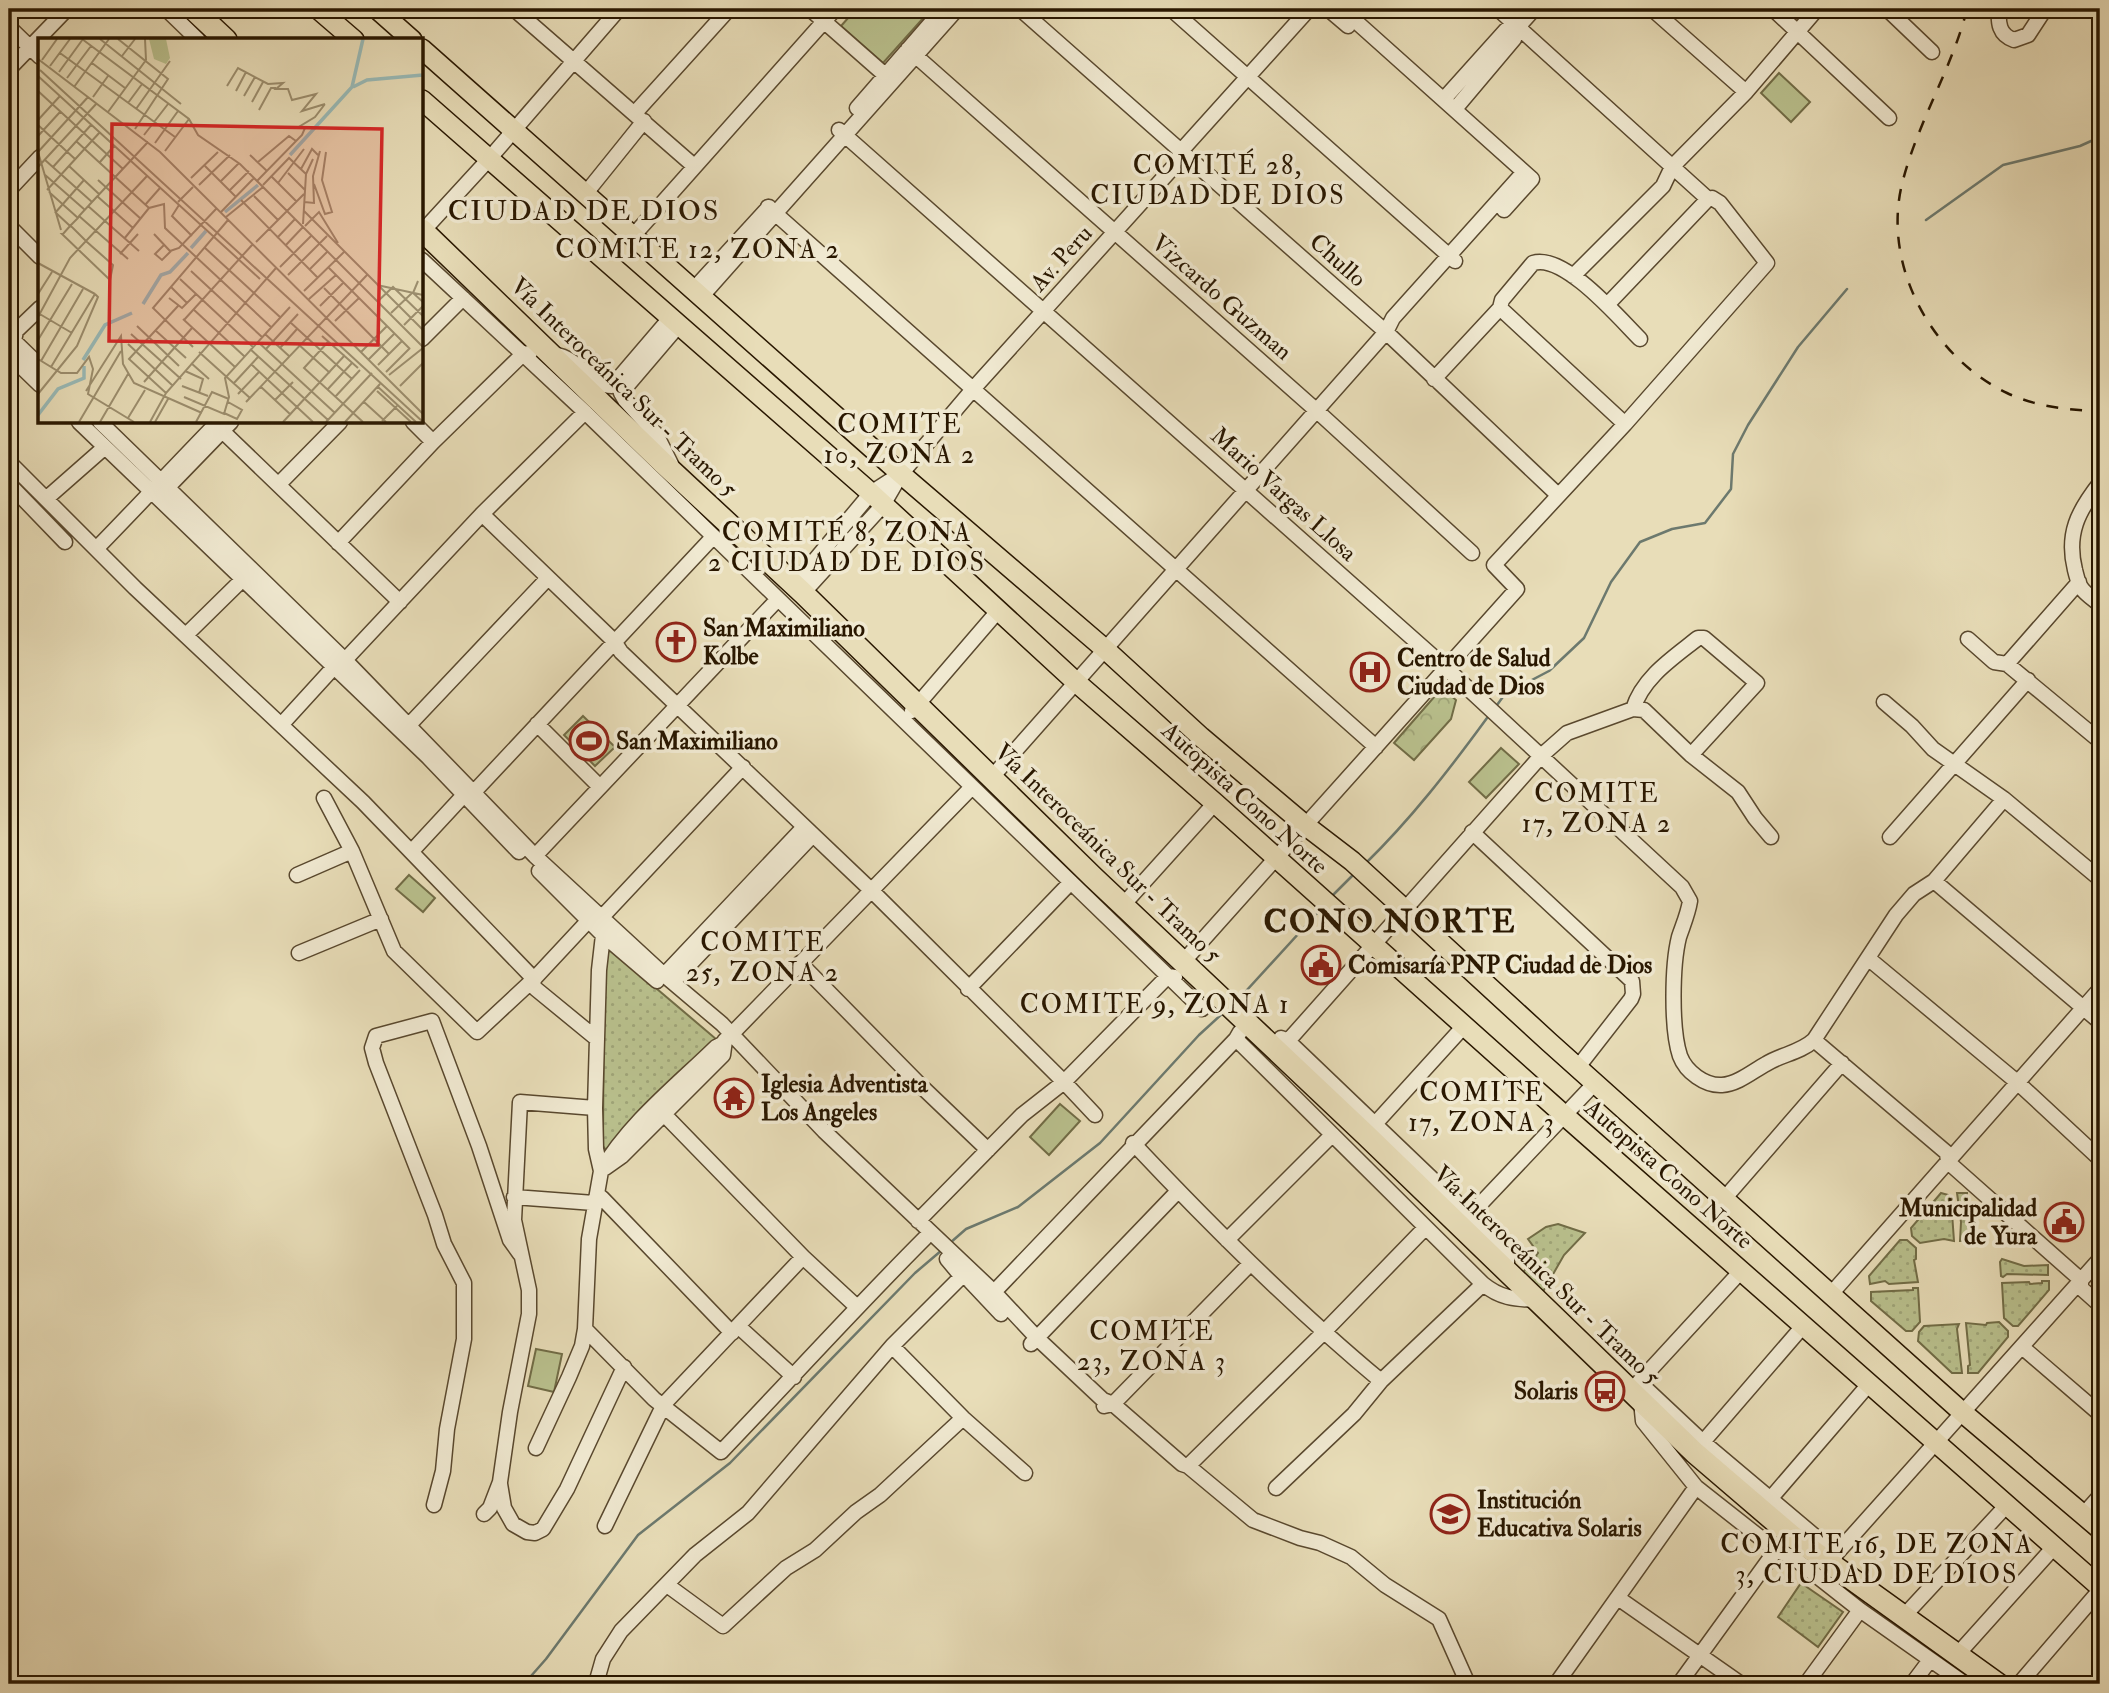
<svg xmlns="http://www.w3.org/2000/svg" width="2109" height="1693" font-family="'IM FELL Double Pica',serif">
	<style>
		.grass { fill: url(#grass-dots); stroke: #716c46; stroke-width: 2 }
		.park { fill: url(#park-crowns); stroke: #716c46; stroke-width: 2 }
		.pitch { fill: #b9c08d; stroke: #716c46; stroke-width: 2 }
		.lines { fill: none; stroke-linecap: round; stroke-linejoin: round }
		.stream { stroke: #6c796e; stroke-width: 2.5 }
		.minor-casing { stroke: #59482e; stroke-width: 17 }
		.major-casing { stroke: #291700; stroke-width: 22 }
		.highway-casing { stroke: #291700; stroke-width: 24 }
		.minor { stroke: #f0e9d1; stroke-width: 14 }
		.major { stroke: #e8ddb8; stroke-width: 19 }
		.highway { stroke: #e8ddb8; stroke-width: 21 }
		.rail { stroke: #291700; stroke-width: 2.5; stroke-dasharray: 12 12; stroke-linecap: butt }
		.labels { text-anchor: middle; stroke-width: 7; stroke-linejoin: round; paint-order: stroke }
		.street-label { font-size: 24px; fill: #291700; stroke: #f0e9d1 }
		.poi-label { font-size: 24px; font-weight: bold; fill: #291700; stroke: #f0e9d1; text-anchor: start }
		.neighbourhood-label { font-size: 26px; letter-spacing: 2px; fill: #291700; stroke: #f0e9d1 }
		.quarter-label { font-size: 28px; letter-spacing: 2px; fill: #291700; stroke: #f0e9d1 }
		.district-label { font-size: 32px; font-weight: bold; letter-spacing: 2px; fill: #291700; stroke: #f0e9d1 }
		.inset-river { fill: none; stroke: #99bab7; stroke-width: 3.5 }
		.inset-road { fill: none; stroke: #9c8e6e; stroke-width: 2 }
		.view { fill: #d62828; fill-opacity: 0.15; stroke: #d62828; stroke-width: 3.5 }
		.inset-edge { fill: none; stroke: #291700; stroke-width: 3.5 }
	</style>
	<defs>
		<pattern id="grass-dots" width="8" height="8" patternUnits="userSpaceOnUse" patternTransform="scale(1.75)"><rect width="8" height="8" fill="#b9c08d"/><path d="M2 2h.1M6 6h.1" fill="none" stroke="#9fa478" stroke-width="1.8" stroke-linecap="round"/></pattern>
		<pattern id="park-crowns" width="20" height="18" patternUnits="userSpaceOnUse" patternTransform="scale(1.75)"><rect width="20" height="18" fill="#b9c08d"/><path d="M2 6a3 3 0 1 1 6 0M12 15a3 3 0 1 1 6 0" fill="none" stroke="#9fa478"/></pattern>
	</defs>
	<rect width="100%" height="100%" fill="#e8ddb8"/>
	<filter id="stains"><feTurbulence type="fractalNoise" baseFrequency=".00286" numOctaves="4"/><feColorMatrix values="0 0 0 0 .2 0 0 0 0 .09 0 0 0 0 .02 0 0 0 .5 -.17"/></filter>
	<radialGradient id="worn" r=".72"><stop offset=".6" stop-color="#630" stop-opacity="0"/><stop offset="1" stop-color="#630" stop-opacity=".3"/></radialGradient>
	<!-- grass -->
	<path class="grass" d="M611,950L716,1039L606,1150L603,1146L604,970L607,953Z
		M1941,1193L1952,1196V1201H1949L1950,1213H1952L1954,1241L1944,1239L1920,1243L1912,1236L1911,1228Z
		M1957,1193H1967V1211L1977,1240L1960,1241L1961,1222Z
		M1558,1224L1585,1233L1564,1255L1540,1297L1521,1275L1538,1253L1528,1239L1546,1227Z
		M1900,1240H1907L1916,1248V1259L1914,1260L1918,1282L1889,1284L1885,1281L1870,1284L1869,1276Z
		M2002,1259L2024,1266L2048,1265V1275L2007,1274L2003,1277L2001,1276L2000,1262Z
		M2042,1281H2049V1290L2018,1326H2013L2004,1318L2002,1283L2029,1282L2030,1284L2042,1283Z
		M1913,1288H1918L1920,1322L1912,1331H1906L1871,1301V1292L1913,1290Z
		M1999,1322L2008,1331V1337L1978,1373H1968V1366L1970,1365L1966,1323L1986,1325L1987,1323Z
		M1959,1324L1957,1329L1962,1373H1952L1918,1341L1919,1332L1924,1326Z
		M1801,1583L1843,1612L1818,1647L1778,1617Z"/>
	<!-- park -->
	<path class="park" d="M1442,688L1456,700L1451,719L1414,760L1394,743Z"/>
	<!-- pitch -->
	<path class="pitch" d="M856,9H919L926,15L883,63L841,26Z
		M1779,73L1810,102L1791,122L1761,93Z
		M583,716L615,747L595,766L564,735Z
		M1501,748L1519,764L1486,798L1469,782Z
		M409,875L435,898L423,912L396,889Z
		M1060,1104L1080,1121L1049,1155L1030,1137Z
		M536,1349L562,1354L554,1392L528,1386Z"/>
	<g class="lines">
		<!-- stream -->
		<path class="stream" d="M1926,220L2003,165L2080,146L2100,137
			M1497,705L1505,694L1549,671L1584,638L1611,582L1640,542L1672,529L1705,523L1731,489L1733,454L1748,425L1798,347L1847,289
			M1365,864C1411,819 1449,770 1487,718
			M1332,896L1355,873
			M1236,1002L1321,909
			M950,1243L966,1229L1018,1207L1100,1143L1199,1035L1223,1013
			M524,1684L546,1659L638,1535L730,1463L915,1273L942,1250"/>
		<defs>
			<path id="minor" d="M166,9L198,40
				M514,9L694,166
				M810,9L885,75
				M1020,9L1386,332L1558,495
				M1171,9L1455,261
				M1328,9L1348,26
				M1342,9L1532,179L1504,210
				M1652,9L1746,92
				M1773,9L1889,118
				M1887,9L1932,52
				M1999,9C1998,23 1999,35 2014,40L2028,35L2045,9
				M390,21L401,9
				M9,27L40,57
				M908,49L1317,411L1472,553
				M9,69L67,9
				M1444,99L1506,30L1518,27
				M857,108L943,9
				M1455,109L1514,39L1518,27L1534,9
				M635,113L729,9
				M839,130L1446,668L1682,887L1690,901C1688,914 1683,925 1679,937C1672,965 1671,1029 1680,1056C1686,1072 1705,1086 1722,1085C1738,1084 1753,1071 1766,1064C1782,1054 1800,1053 1814,1040L1896,915L1914,894L1934,881L2004,799
				M9,190L40,157
				M586,193L644,121
				M768,207L1376,747
				M9,226L40,257
				M422,232L489,159L619,9
				M633,236L835,9
				M422,260L585,412L1202,1009
				M1573,276L1663,186L1672,167L1746,92L1817,9
				M693,290L769,207
				M701,297L957,9
				M1607,305L1708,199
				M1500,308L1625,424
				M9,336L40,366
				M422,339L463,298
				M14,341L16,331L40,308
				M9,355L40,385
				M556,355C578,358 590,386 612,386L671,317
				M1434,379L1500,308L1502,300L1533,263C1564,253 1619,318 1640,339
				M79,422L427,756L519,852
				M100,422L345,660L535,856L664,975L722,1024L824,1131L994,1292L1037,1338L1103,1400L1113,1404L1182,1464L1188,1466L1253,1520L1300,1538L1320,1543L1351,1557L1385,1585L1439,1619L1468,1684
				M213,422L400,602
				M413,422L433,442
				M9,462L135,588L363,802L534,979L533,986L536,989L597,1039
				M671,464L656,434L625,400L621,393L679,325
				M2100,483C2078,511 2066,534 2075,570C2077,577 2078,585 2083,590C2088,596 2095,600 2100,605
				M9,484L65,542
				M279,484L340,422
				M161,489L168,487L231,422
				M47,498L105,447
				M482,514L614,641L621,652L872,891L1064,1082L1095,1115
				M338,543L433,442L523,354L530,353
				M97,548C138,506 177,464 218,422
				M794,585L871,493L899,475
				M803,593L883,505L901,474L974,388L1176,164L1181,151L1309,9
				M187,634L243,579
				M1968,639L1994,662L2007,664L2100,741
				M2007,664L2079,582
				M1884,702L1912,726L1933,749L2004,799L2100,879
				M1633,709C1643,677 1673,658 1698,638H1704L1757,683L1691,755
				M912,711L998,611
				M282,724L334,667L345,660L482,514L585,412
				M537,724L600,787
				M409,725L548,578
				M992,777L1386,332L1393,318L1524,172
				M324,798L352,851L394,951L477,1032L534,979L589,920
				M1472,832L1632,981L1633,994L1631,999L1578,1067
				M1890,837L2028,680
				M412,851L463,796L474,792L713,537
				M535,856L778,599
				M539,871L603,935L657,981
				M297,875L352,851
				M1934,881L2100,1022
				M1123,905L1215,803
				M602,917L743,767
				M299,953L381,919
				M1869,959L2017,1082L2100,1159
				M1183,962L1517,589L1494,565L1625,424L1767,263L1720,203L1712,198L1708,199L1498,9
				M800,963L920,1085L988,1150
				M664,975L804,827
				M673,982L813,835
				M968,989L1071,882
				M1281,1038L1288,1041L1494,1238L1507,1255V1271
				M1236,1039L1483,1284C1500,1298 1514,1299 1535,1300
				M1814,1040L1947,1153L1948,1162L2081,1280V1288L2100,1305
				M1288,1041L1541,756L1567,733L1633,709L1644,710L1691,755L1738,792L1755,818L1771,837
				M656,1106L803,1257L857,1307
				M1375,1124L1465,1025
				M1133,1143C1212,1227 1293,1308 1381,1381
				M605,1168L622,1156L723,1055L725,1040
				M601,1171C629,1123 676,1086 716,1047L722,1044L972,787
				M514,1197L594,1203L602,1198L732,1333
				M1724,1199L1842,1063
				M1470,1215L1595,1083
				M918,1221L1022,1115L1064,1082L1168,976L1175,977
				M1227,1240L1332,1135
				M947,1259L962,1277L968,1279L1001,1314
				M994,1292L1236,1039L1240,1032
				M1831,1294L2100,989
				M738,1326L794,1377
				M585,1329L654,1399L721,1452C789,1381 855,1308 925,1238
				M1031,1344L1178,1191
				M892,1346L963,1418L1025,1473
				M2022,1347L2100,1414
				M1639,1382L1643,1421L1696,1487L1776,1550L1794,1558L1860,1610L1965,1684
				M1639,1382L1703,1442L1836,1554
				M1639,1382L1742,1270
				M1104,1406L1113,1404L1250,1264
				M1703,1442L1804,1325
				M536,1448L569,1377L582,1346L585,1329L589,1239L601,1171L596,1149L595,1108L599,970L603,935
				M1188,1466L1323,1333L1425,1228
				M500,1484L504,1508L513,1524L527,1532L535,1533L543,1529L567,1489L624,1367
				M1276,1488L1354,1414L1381,1381L1483,1284
				M1771,1498L1870,1383
				M434,1505L443,1471L447,1429L464,1339V1283L444,1244L435,1215L376,1063L372,1048L376,1036L432,1021L479,1146L510,1240L520,1254
				M484,1514L490,1508L500,1482L510,1412L529,1314V1290L514,1220L520,1102L595,1108
				M2084,1514L2100,1496
				M605,1526L664,1404L803,1257
				M1832,1565L1836,1554L2100,1259
				M667,1585L723,1626L786,1568L815,1550L856,1512L880,1495L963,1418
				M1618,1598L1741,1684
				M1904,1616L2007,1505
				M1957,1655L2054,1547
				M598,1684L597,1680L603,1659L621,1631L695,1555L748,1513L892,1346L966,1272
				M647,1684H658
				M1556,1684L1696,1487
				M1679,1684L1776,1550
				M1806,1684L1860,1610
				M1912,1684L1930,1660
				M2019,1684L2100,1590"/>
			<path id="major" d="M318,9L354,40
				M377,9L412,40
				M422,49L901,474L1106,650L1201,737L1305,825L1352,861L1549,1042L1962,1412L2100,1529
				M422,100L871,493L1077,683L1215,803L1564,1115L2100,1587"/>
			<path id="highway" d="M193,9L226,40
				M422,230L663,463L803,593L1093,877L1365,1134L1695,1453L1792,1536L1998,1684"/>
		</defs>
		<!-- minor casing -->
		<use href="#minor" class="minor-casing"/>
		<!-- major casing -->
		<use href="#major" class="major-casing"/>
		<!-- highway casing -->
		<use href="#highway" class="highway-casing"/>
		<!-- minor -->
		<use href="#minor" class="minor"/>
		<!-- major -->
		<use href="#major" class="major"/>
		<!-- highway -->
		<use href="#highway" class="highway"/>
		<!-- rail -->
		<path class="rail" d="M1967,9C1952,69 1917,123 1902,184C1882,266 1932,357 2007,393C2037,407 2068,410 2100,411"/>
	</g>
	<!-- icons -->
	<defs>
		<symbol id="church-ring" viewBox="-11 -11 22 22"><circle r="9.5" fill="#f0e9d1" stroke="#8f2418" stroke-width="1.5"/><path d="M-1.2-6h2.4v3.5h3.3v2.4h-3.3V6h-2.4V-.1h-3.3v-2.4h3.3Z" fill="#8f2418"/></symbol>
		<symbol id="hospital-ring" viewBox="-11 -11 22 22"><circle r="9.5" fill="#f0e9d1" stroke="#8f2418" stroke-width="1.5"/><path d="M-5-5h3v3.5h4V-5h3V5h-3V1.5h-4V5h-3Z" fill="#8f2418"/></symbol>
		<symbol id="stadium-ring" viewBox="-11 -11 22 22"><circle r="9.5" fill="#f0e9d1" stroke="#8f2418" stroke-width="1.5"/><path d="M0-5a6.5 5 0 1 0 0 10a6.5 5 0 1 0 0-10ZM-3.5-1.8h7v3.6h-7Z" fill="#8f2418"/></symbol>
		<symbol id="civic-ring" viewBox="-11 -11 22 22"><circle r="9.5" fill="#f0e9d1" stroke="#8f2418" stroke-width="1.5"/><path d="M-.6-6.5H3V-4.5H.6V-3L4-1V1h2V6H-6V1h2V-1L-.6-3ZM-1.2 2.5V6h2.4V2.5Z" fill="#8f2418"/></symbol>
		<symbol id="temple-ring" viewBox="-11 -11 22 22"><circle r="9.5" fill="#f0e9d1" stroke="#8f2418" stroke-width="1.5"/><path d="M0-6L5-2H3V0L6.5 2.5H4V6H1.5V3h-3V6H-4V2.5H-6.5L-3 0V-2H-5Z" fill="#8f2418"/></symbol>
		<symbol id="bus-ring" viewBox="-11 -11 22 22"><circle r="9.5" fill="#f0e9d1" stroke="#8f2418" stroke-width="1.5"/><path d="M-5-6H5V4H4V6H2V4H-2V6H-4V4H-5ZM-3.5-4V0h7V-4ZM-3.5 1.2v1.5H-2V1.2ZM2 1.2v1.5H3.5V1.2Z" fill="#8f2418"/></symbol>
		<symbol id="school-ring" viewBox="-11 -11 22 22"><circle r="9.5" fill="#f0e9d1" stroke="#8f2418" stroke-width="1.5"/><path d="M0-5L7-2L0 1L-7-2ZM-4 1L0 2.5L4 1V4Q0 6-4 4Z" fill="#8f2418"/></symbol>
	</defs>
	<g fill-rule="evenodd">
		<use href="#church-ring" x="654" y="620" width="44" height="44"/>
		<use href="#hospital-ring" x="1348" y="650" width="44" height="44"/>
		<use href="#stadium-ring" x="567" y="719" width="44" height="44"/>
		<use href="#civic-ring" x="1299" y="943" width="44" height="44"/>
		<use href="#temple-ring" x="712" y="1076" width="44" height="44"/>
		<use href="#civic-ring" x="2042" y="1200" width="44" height="44"/>
		<use href="#bus-ring" x="1583" y="1369" width="44" height="44"/>
		<use href="#school-ring" x="1428" y="1492" width="44" height="44"/>
	</g>
	<g class="labels">
		<!-- street labels -->
		<g class="street-label">
			<text transform="translate(1061 258) rotate(-48)" y="8">Av. Peru</text>
			<text transform="translate(1338 260) rotate(42)" y="8">Chullo</text>
			<text transform="translate(1222 297) rotate(41)" y="8">Vizcardo Guzman</text>
			<text transform="translate(624 387) rotate(44)" y="8">Vía Interoceánica Sur - Tramo 5</text>
			<text transform="translate(1284 494) rotate(42)" y="8">Mario Vargas Llosa</text>
			<text transform="translate(1245 798) rotate(42)" y="8">Autopista Cono Norte</text>
			<text transform="translate(1108 853) rotate(44)" y="8">Vía Interoceánica Sur - Tramo 5</text>
			<text transform="translate(1669 1174) rotate(41)" y="8">Autopista Cono Norte</text>
			<text transform="translate(1547 1275) rotate(44)" y="8">Vía Interoceánica Sur - Tramo 5</text>
		</g>
		<!-- poi labels -->
		<g class="poi-label">
			<text x="703" y="636">San Maximiliano<tspan x="703" dy="28">Kolbe</tspan></text>
			<text x="1397" y="666">Centro de Salud<tspan x="1397" dy="28">Ciudad de Dios</tspan></text>
			<text x="616" y="749">San Maximiliano</text>
			<text x="1348" y="973">Comisaría PNP Ciudad de Dios</text>
			<text x="761" y="1092">Iglesia Adventista<tspan x="761" dy="28">Los Angeles</tspan></text>
			<text x="2037" y="1216" text-anchor="end">Municipalidad<tspan x="2037" dy="28">de Yura</tspan></text>
			<text x="1578" y="1399" text-anchor="end">Solaris</text>
			<text x="1477" y="1508">Institución<tspan x="1477" dy="28">Educativa Solaris</tspan></text>
		</g>
		<!-- neighbourhood labels -->
		<g class="neighbourhood-label">
			<text x="1218" y="174">COMITÉ 28,<tspan x="1218" dy="30">CIUDAD DE DIOS</tspan></text>
			<text x="698" y="258">COMITE 12, ZONA 2</text>
			<text x="900" y="433">COMITE<tspan x="900" dy="30">10, ZONA 2</tspan></text>
			<text x="847" y="541">COMITÉ 8, ZONA<tspan x="847" dy="30">2 CIUDAD DE DIOS</tspan></text>
			<text x="1597" y="802">COMITE<tspan x="1597" dy="30">17, ZONA 2</tspan></text>
			<text x="763" y="951">COMITE<tspan x="763" dy="30">25, ZONA 2</tspan></text>
			<text x="1155" y="1013">COMITE 9, ZONA 1</text>
			<text x="1482" y="1101">COMITE<tspan x="1482" dy="30">17, ZONA 3</tspan></text>
			<text x="1152" y="1340">COMITE<tspan x="1152" dy="30">23, ZONA 3</tspan></text>
			<text x="1877" y="1553">COMITE 16, DE ZONA<tspan x="1877" dy="30">3, CIUDAD DE DIOS</tspan></text>
		</g>
		<!-- quarter labels -->
		<g class="quarter-label">
			<text x="584" y="220">CIUDAD DE DIOS</text>
		</g>
		<!-- district labels -->
		<g class="district-label">
			<text x="1390" y="932">CONO NORTE</text>
		</g>
	</g>
	<!-- overview -->
	<g transform="translate(38 38)">
		<rect width="385" height="385" fill="#e8ddb8"/>
		<path d="M111,1H128L132,20L128,26L116,21Z" fill="#b9c08d"/>
		<path class="inset-river" d="M315,49L329,42L385,37M252,117L314,49L325,1M187,174L220,147M153,210L168,193M105,266L123,237L132,234L150,215M45,322L67,287L94,275M0,377L20,351L46,340V328"/>
		<path class="inset-road" d="M44,1L151,81L160,97L202,126L385,309M62,1L143,66M80,1L130,41L97,91M22,15L137,99M84,18L97,1M0,21L122,114L385,376M4,22L19,1M54,25L87,50M12,28L32,1M2,32L385,384M21,34L45,1M0,38L222,241M29,40L53,8M189,48L200,30L230,46L245,45L238,51H250L254,62L278,56L264,73L287,66M36,49L71,1M0,53L85,131M198,53L208,34M206,58L217,39M55,59L70,38M214,64L225,44M90,65L104,46M98,71L132,23M221,72L233,50H238M70,74L108,22L107,1M0,82L22,58M0,87L37,121M106,97L130,66M0,98L22,74M38,103L111,170M117,105L140,73M127,113L151,81M0,114L23,192M0,114L50,59M212,117L229,133M7,122L54,164M62,124L76,108M220,124L251,98L258,103M31,128L61,156M167,128L198,159M0,129L59,65M15,129L53,87M263,131L274,111L280,117M250,135L267,152M6,136L47,172M233,138L259,164M153,140L180,114M60,142L103,181M183,143L201,125M219,143L264,97L267,90H259L277,79L287,66M240,145L266,111M276,146L287,176L294,174L284,142L288,114M161,147L192,117M225,147L251,120L268,136M9,152L62,94M192,152L211,133M11,154L40,180M59,158L95,190M216,158L240,182M203,162L280,240M140,164L155,149M266,164L276,165L275,138L282,113M107,167L122,150M141,167L134,178L154,198M50,168L101,213M266,173L385,292M17,174L31,187L32,188L34,189L49,204L75,227L72,242L24,196H25L32,188L40,180L41,178L54,164L109,105V103M183,174L216,140M17,175L46,142M41,178L90,221M188,179L225,149M265,186L268,136L275,121M267,188L281,174L300,205M116,196L132,213L141,210L178,171M239,200L257,181M86,201L111,170L126,166L127,190L233,289M218,204L266,156M126,207L117,216L124,222L133,213M247,208L265,189M166,209L242,279M82,216L100,196M0,225L57,256M242,229L274,197M290,229L372,311M271,232L289,214M153,233L224,299M250,237L289,198M142,241L215,309M380,243L375,255L385,264M339,247L385,257M133,249L149,265M286,250L351,316M266,253L306,214M0,256L14,234M131,260L144,270L158,256M271,261L298,237M339,264L355,249L385,278M282,268L305,245M155,271L206,318M0,275L34,295M353,275L374,255M0,279L32,220L109,138M145,281L197,329M146,282L214,207M297,283L321,260M252,284L314,341M366,287L385,268M99,288L141,328M117,292L148,320M93,296L143,341M227,296L251,318M284,298L320,330M0,302L34,246M220,304L297,375M290,304L266,330L325,384M90,306L135,348M260,306L292,335M155,309L115,270L190,182M242,310L259,291M212,311L290,382M228,311L260,276M161,314L212,360M323,314L349,288M0,321L23,335H39L51,319L55,331L50,356L96,384M331,321L357,295M3,323L45,251M153,325L171,341M213,326L275,384M340,327L364,303M13,329L57,256M147,333L165,341L161,355M348,334L372,310M351,337L385,310M106,344L154,290M196,345L220,319M144,348L170,358M222,348L253,377M339,348L378,384M362,348L385,325M289,352L314,325M48,353L83,298L85,326L96,345L164,375M339,353L373,384M128,355L91,321L140,268M0,356L39,308L60,259L57,256M200,356L221,334M146,359L186,376L191,359L187,340L252,269M297,359L322,332M237,362L255,344M208,364L329,237M326,364L348,384M186,375L199,381L204,372L190,364M90,380L107,352M344,383L359,368M41,384L83,313M62,384L90,336M112,384L128,355L238,230M117,384L130,361M158,384L174,354L191,361M245,384L307,317M288,384L334,335M307,384L342,346"/>
		<path class="view" d="M74,86L344,91L340,307L71,303Z"/>
		<rect width="385" height="385" class="inset-edge"/>
	</g>
	<!-- margin -->
	<rect width="2109" height="1693" fill="none" stroke="#e8ddb8" stroke-width="35"/>
	<rect x="10" y="10" width="2088" height="1672" fill="none" stroke="#291700" stroke-width="3.5"/>
	<rect x="18" y="18" width="2074" height="1658" fill="none" stroke="#291700" stroke-width="2"/>
	<rect width="100%" height="100%" filter="url(#stains)"/>
	<rect width="100%" height="100%" fill="url(#worn)"/>
</svg>
